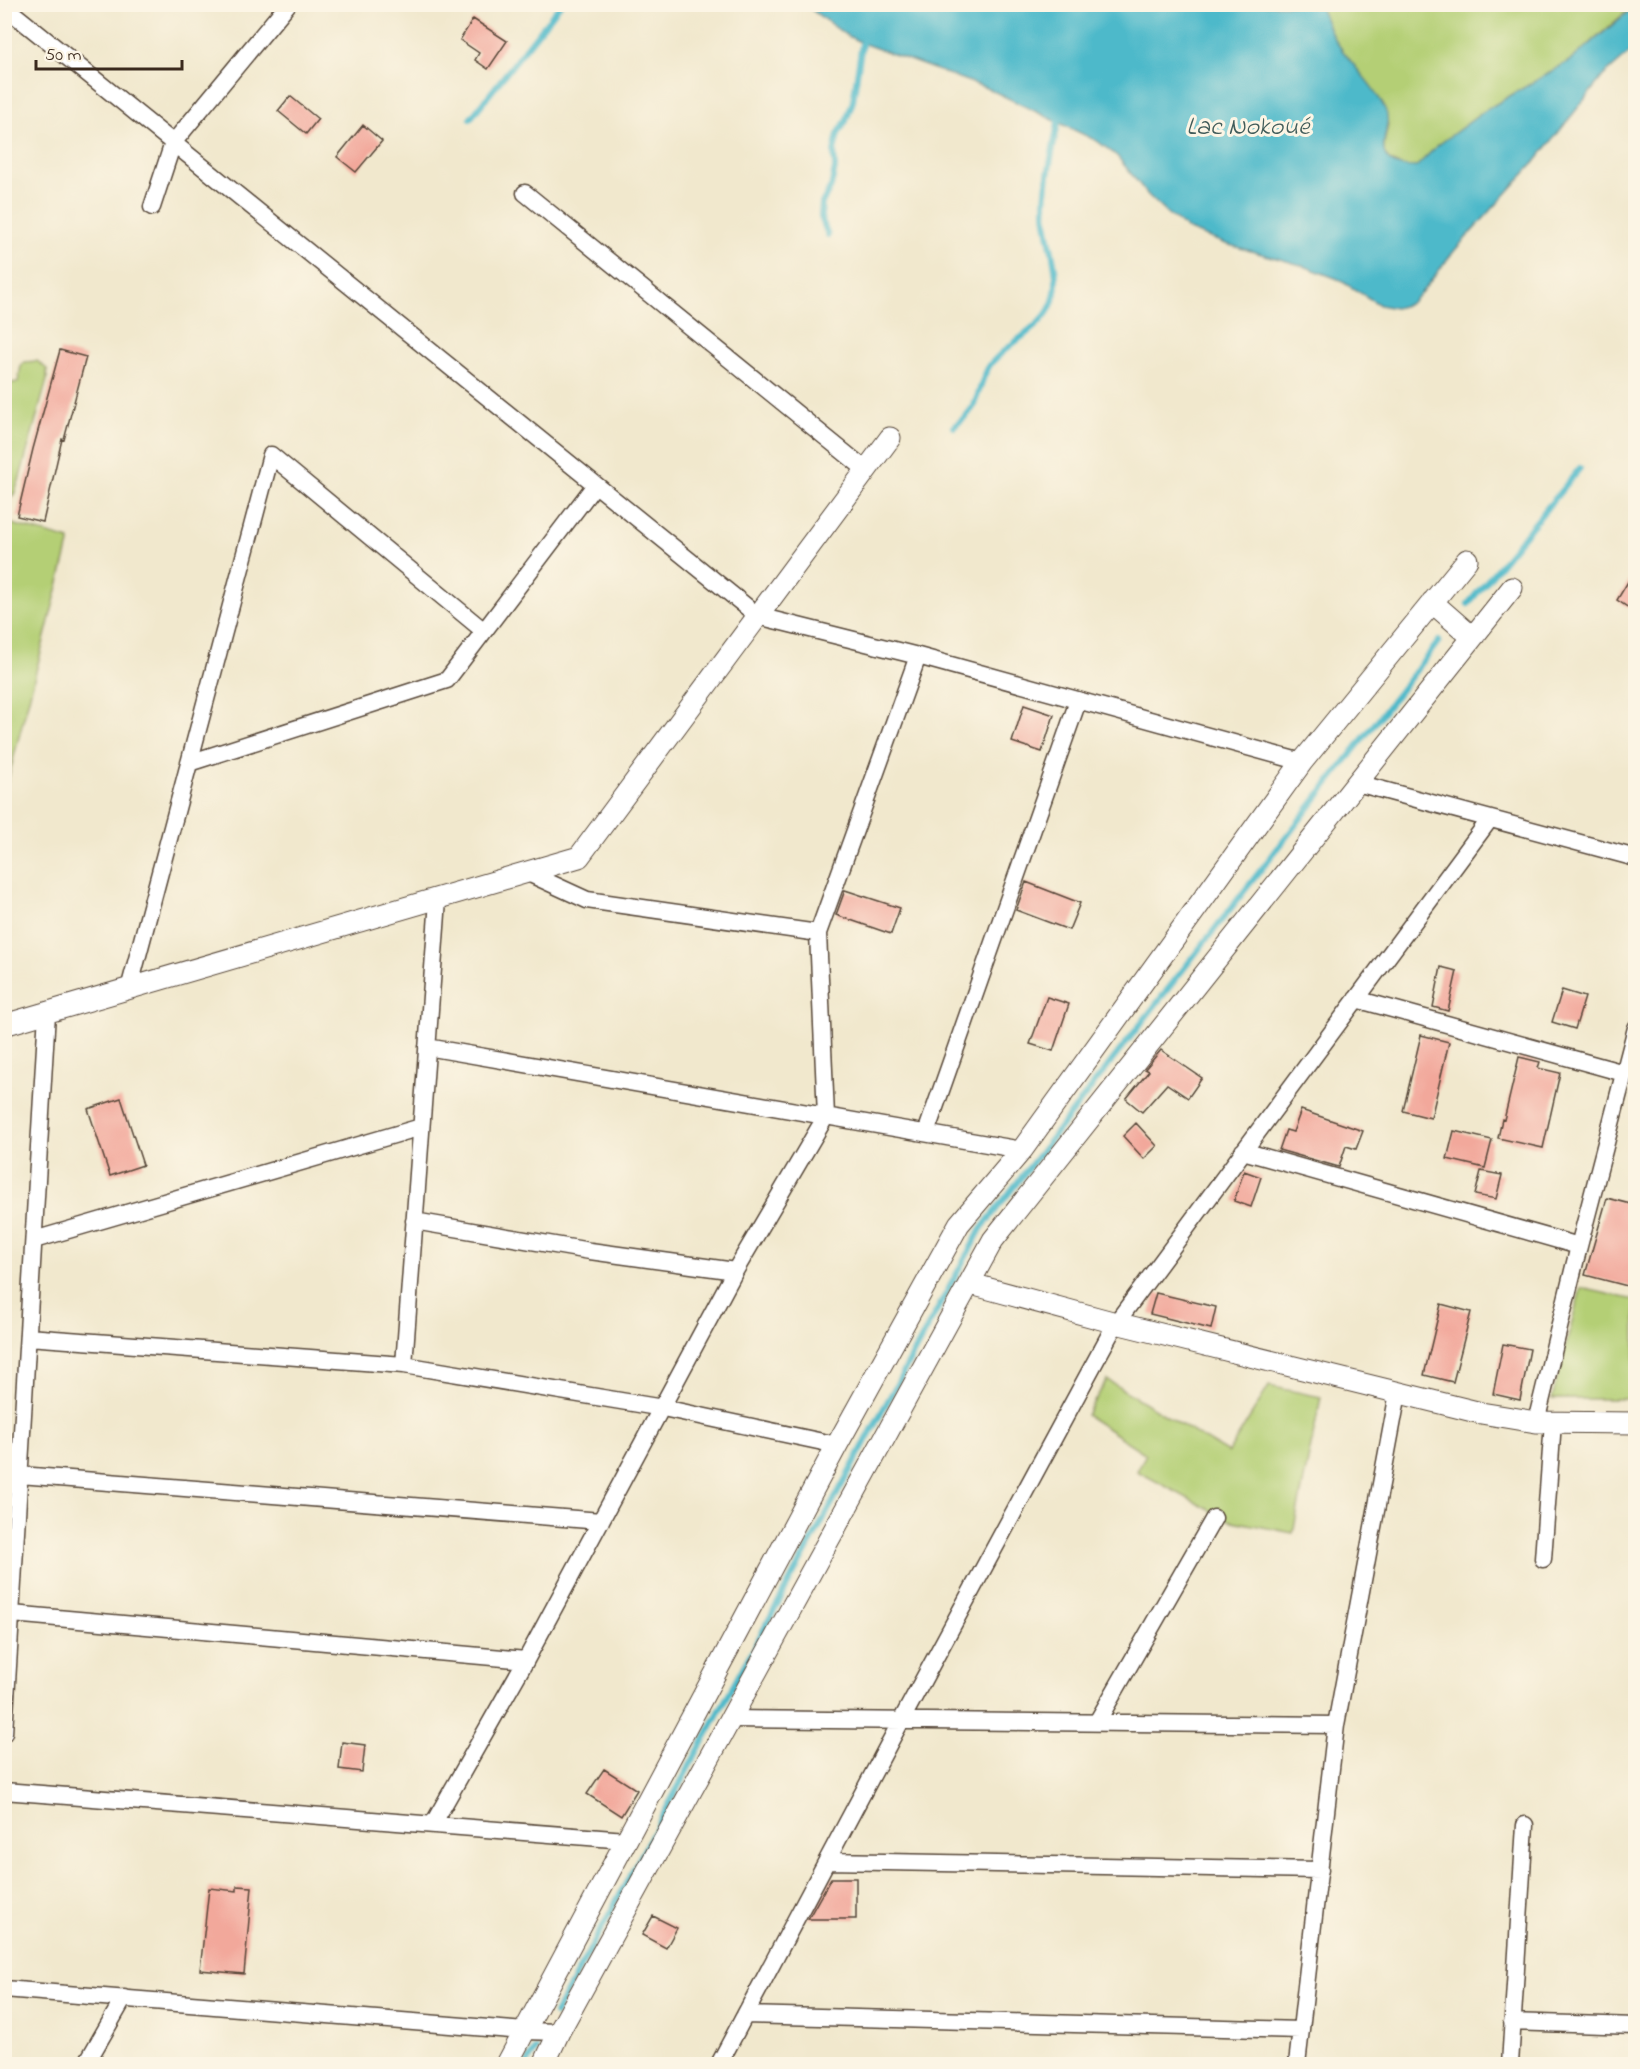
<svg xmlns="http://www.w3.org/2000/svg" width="1640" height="2069" font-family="'Indie Flower',sans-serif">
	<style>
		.green { fill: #b4cf75; stroke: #787c4a; stroke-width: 1.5 }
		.water { fill: #4db9ca; stroke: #447274; stroke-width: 1.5 }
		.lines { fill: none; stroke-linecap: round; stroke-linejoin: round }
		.stream { stroke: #4db9ca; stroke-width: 6 }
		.building { fill: #f2a89b }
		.minor-casing { stroke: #564638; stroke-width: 19 }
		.tertiary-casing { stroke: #564638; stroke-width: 23 }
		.minor { stroke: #fff; stroke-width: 16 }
		.tertiary { stroke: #fff; stroke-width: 21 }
		.labels { text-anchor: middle; stroke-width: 6; stroke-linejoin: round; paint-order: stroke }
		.water-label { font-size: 26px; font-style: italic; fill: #415c5a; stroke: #fcf5e5 }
	</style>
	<rect width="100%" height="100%" fill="#fcf5e5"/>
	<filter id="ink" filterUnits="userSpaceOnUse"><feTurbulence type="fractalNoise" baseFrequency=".0167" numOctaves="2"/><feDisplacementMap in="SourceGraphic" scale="12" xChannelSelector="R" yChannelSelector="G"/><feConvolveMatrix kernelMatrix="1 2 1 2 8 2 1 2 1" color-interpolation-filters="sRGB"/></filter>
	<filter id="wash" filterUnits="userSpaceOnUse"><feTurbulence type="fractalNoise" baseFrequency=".008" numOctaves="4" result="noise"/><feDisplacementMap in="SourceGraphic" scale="24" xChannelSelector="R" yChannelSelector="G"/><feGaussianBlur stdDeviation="1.35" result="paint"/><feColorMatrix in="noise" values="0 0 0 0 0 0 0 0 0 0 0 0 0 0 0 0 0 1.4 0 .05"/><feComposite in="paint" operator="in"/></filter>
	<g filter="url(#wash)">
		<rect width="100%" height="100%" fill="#f1e8cd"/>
		<!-- green -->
		<path class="green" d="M1635,4L1571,60L1486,110L1437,146L1416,167H1403L1389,160L1384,153V144L1388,125L1384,106L1333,38L1319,5Z
			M37,361L47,369V380L19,481L14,494L5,505V384L18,382L21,366L25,362Z
			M5,522L70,540L5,791Z
			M1581,1288L1635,1300V1399H1552Z
			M1107,1380L1228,1453L1269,1386L1321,1397L1293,1533L1228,1520L1137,1471L1146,1454L1086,1415Z"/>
		<!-- water -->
		<path class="water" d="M805,5H1319C1324,15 1328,28 1334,38C1349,63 1373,83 1385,109C1393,125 1377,144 1387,158C1394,167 1406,167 1416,167L1437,146L1486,110L1571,60L1635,6V48L1603,76L1535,162L1455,250L1421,293L1409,304L1395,308L1380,305L1338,279L1301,265L1226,244L1189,230L1168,214L1148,195L1117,156L1097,141L989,89L862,43L846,35Z"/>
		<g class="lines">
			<!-- stream -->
			<path class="stream" d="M470,119L561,4
				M828,235L821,217L822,203L831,187L835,168L834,151L838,134L846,121L853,101L862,43
				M954,427C959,422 966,417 970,411C980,398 980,378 990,365C1006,344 1038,331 1050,308C1066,277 1045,241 1045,209C1045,180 1053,151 1058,122
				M1468,604L1580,468
				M555,2014L981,1229L1439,641
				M527,2064L536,2049"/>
		</g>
		<g id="blocks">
			<!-- building -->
			<path class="building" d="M473,19L507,41L488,69L475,60L479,53L460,40Z
				M290,96L318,119L306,134L278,111Z
				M363,125L382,141L356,172L337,157Z
				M60,350L86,357L64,440L62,439L43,522L17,516L33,449Z
				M1635,570V612L1617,600Z
				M1024,705L1054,715L1042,752L1012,742Z
				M1026,882L1080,903L1069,930L1016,910Z
				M845,890L900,908L891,934L836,915Z
				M1441,967L1457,971L1448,1011L1433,1007Z
				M1562,990L1585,997L1575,1029L1552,1022Z
				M1047,997L1069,1004L1053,1051L1030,1044Z
				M1421,1035L1449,1042L1431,1118L1403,1111Z
				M1161,1050L1202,1078L1188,1098L1167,1084L1142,1112L1126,1099L1149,1071L1145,1069Z
				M1519,1057L1540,1062L1538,1068L1560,1073L1543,1148L1498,1138L1502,1119L1504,1120Z
				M121,1098L143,1165L110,1176L88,1109Z
				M1301,1110L1363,1131L1356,1149L1346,1146L1339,1167L1279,1150L1286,1130L1293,1132Z
				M1136,1123L1157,1146L1144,1159L1123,1136Z
				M1454,1131L1492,1140L1485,1168L1447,1159Z
				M1244,1171L1261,1177L1251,1207L1234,1201Z
				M1481,1171L1502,1175L1496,1199L1475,1195Z
				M1607,1198L1635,1205V1288L1585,1275Z
				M1156,1293L1216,1307L1211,1329L1150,1314Z
				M1441,1304L1471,1312L1453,1382L1424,1375Z
				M1503,1344L1530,1349L1520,1400L1493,1394Z
				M342,1742L365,1745L362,1772L339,1769Z
				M604,1769L637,1790L621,1816L587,1794Z
				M831,1878H856V1919H808Z
				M237,1886L252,1887L244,1974L200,1970L209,1888L237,1891Z
				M653,1916L677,1928L666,1948L642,1935Z"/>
		</g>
	</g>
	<g filter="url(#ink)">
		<use href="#blocks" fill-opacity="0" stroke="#564638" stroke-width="1.5"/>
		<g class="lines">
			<defs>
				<path id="minor" d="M4,6L758,616L918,656L1302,762
					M525,193L866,470
					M152,207L173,143L288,4
					M189,763L447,680L595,485
					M1357,783L1636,858
					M526,872L587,900L818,933
					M129,989L271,455L484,631
					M1356,999L1624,1073
					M427,1047L1022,1150
					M926,1133L1078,701
					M1243,1151L1579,1246
					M414,1221L590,1251L735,1271
					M34,1240L421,1127
					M28,1337L404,1365L663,1408L837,1445
					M404,1365L438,900
					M1536,1422L1579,1246L1636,1028
					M20,1475L601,1521
					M1543,1559L1553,1422
					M12,1614L526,1660
					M732,1719L1336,1725
					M1097,1722L1214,1518
					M4,1733L47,1013
					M4,1791L626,1840
					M433,1824L526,1660L735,1271L826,1116L818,933L918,656
					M828,1861L1320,1870
					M4,1989L525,2031L559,2032
					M745,2015L1301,2030
					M1512,2022L1636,2026
					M86,2064L124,1998
					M719,2064L901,1721L1116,1323L1490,819
					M1297,2064L1336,1725L1398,1393
					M1510,2064L1525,1825"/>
				<path id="tertiary" d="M1432,602L1472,637
					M4,1025L579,857L890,438
					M971,1284L1116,1323L1481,1413L1536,1422L1636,1423
					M507,2064L837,1445L959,1224L1022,1150L1302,762L1467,560
					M544,2064L559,2032L993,1240L1512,588"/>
			</defs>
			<!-- minor casing -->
			<use href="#minor" class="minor-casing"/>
			<!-- tertiary casing -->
			<use href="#tertiary" class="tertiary-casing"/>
			<!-- minor -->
			<use href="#minor" class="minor"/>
			<!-- tertiary -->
			<use href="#tertiary" class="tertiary"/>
		</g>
	</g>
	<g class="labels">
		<!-- water labels -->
		<g class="water-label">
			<text x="1248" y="134">Lac Nokoué</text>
		</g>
	</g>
	<!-- margin -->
	<rect width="1640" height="2069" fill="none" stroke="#fcf5e5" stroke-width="24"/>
	<!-- scale -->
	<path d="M36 60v9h146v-9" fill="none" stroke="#3b2a1e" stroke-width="3"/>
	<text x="45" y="60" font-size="18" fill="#3b2a1e" stroke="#fcf5e5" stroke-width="4.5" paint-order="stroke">50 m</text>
</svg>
